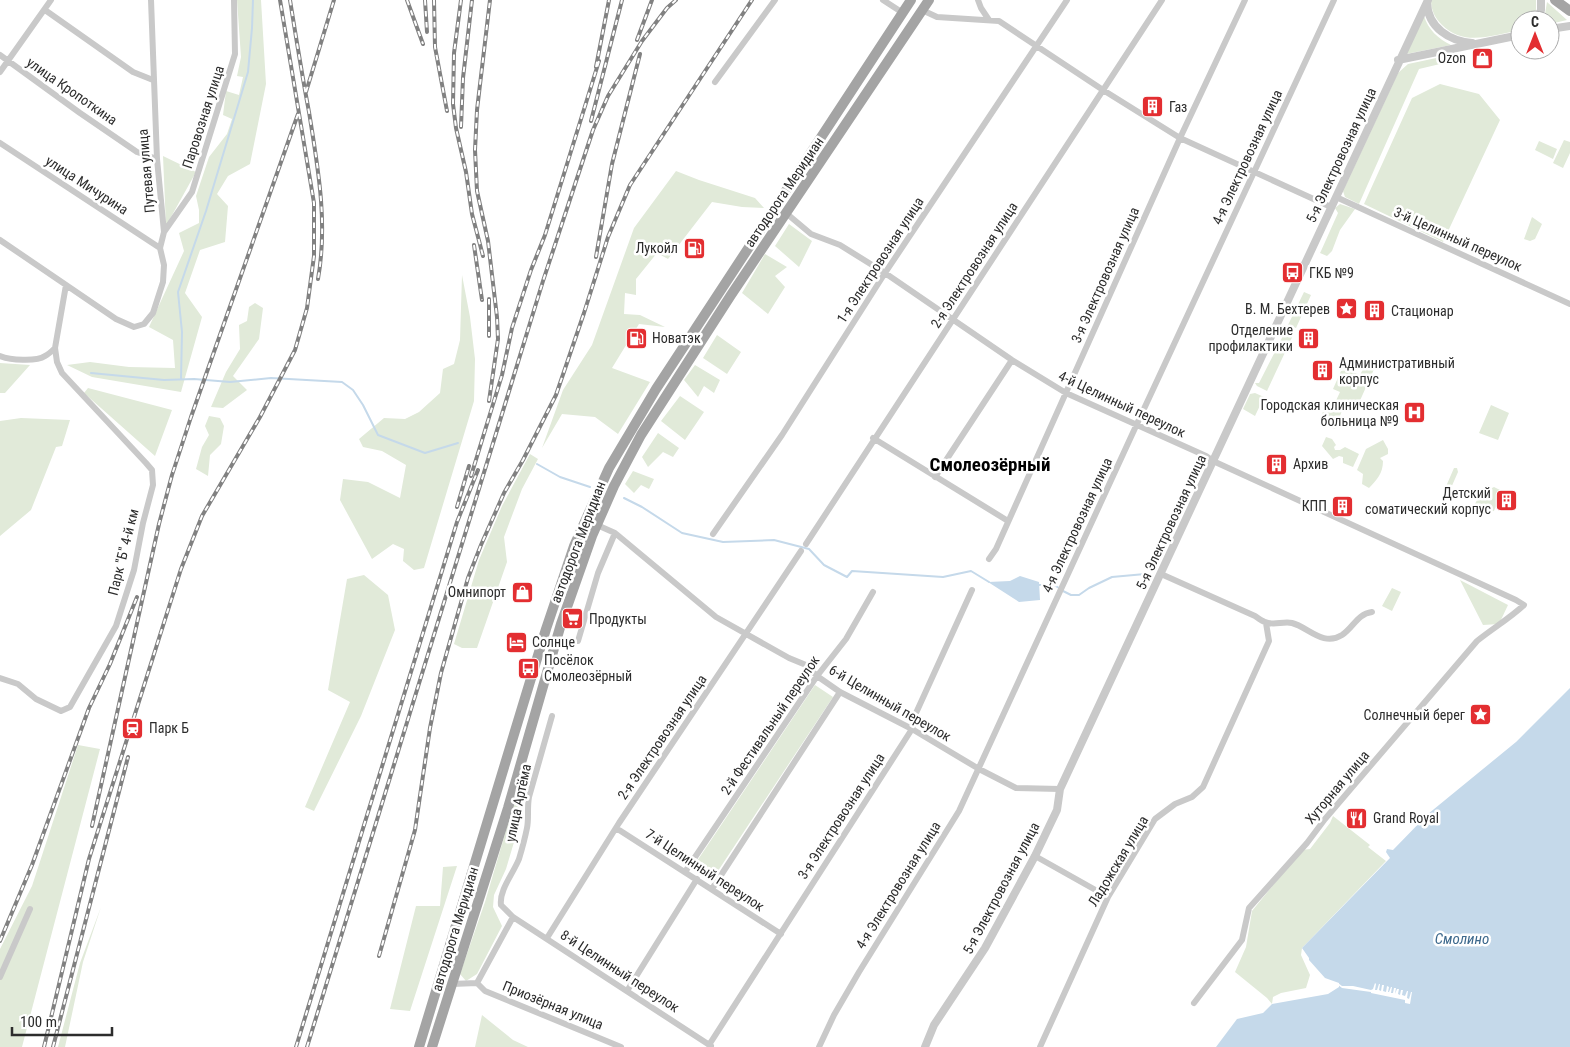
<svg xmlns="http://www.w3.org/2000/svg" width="1570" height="1047" font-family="'Roboto Condensed',sans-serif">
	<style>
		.green { fill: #e1ead9 }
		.water { fill: #c5d9ea }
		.pier { fill: #fff }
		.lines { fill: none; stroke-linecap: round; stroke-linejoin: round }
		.stream { stroke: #c5d9ea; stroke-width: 2 }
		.minor { stroke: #c9c9c9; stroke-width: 6 }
		.tertiary { stroke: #c9c9c9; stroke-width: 8 }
		.primary { stroke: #a4a4a4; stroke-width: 10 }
		.rail-casing { stroke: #818181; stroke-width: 4 }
		.rail { stroke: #fff; stroke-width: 2; stroke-dasharray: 5.5; stroke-linecap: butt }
		.labels { text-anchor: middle; stroke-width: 5; stroke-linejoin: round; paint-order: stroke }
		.poi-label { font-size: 14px; fill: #2c2c2c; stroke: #fff; text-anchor: start }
		.street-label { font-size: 14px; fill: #2c2c2c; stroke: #fff }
		.water-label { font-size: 15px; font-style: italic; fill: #3c688c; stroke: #fff }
		.district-label { font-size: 19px; font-weight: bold; fill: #000; stroke: #fff }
	</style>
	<rect width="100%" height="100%" fill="#fff"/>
	<!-- green -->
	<path class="green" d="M237,0H261L266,84L250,164L228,176L217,194L228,206L225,242L200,250L185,293L202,317L181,392L92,377L67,365L90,362L129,367L175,368L173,340L149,327L184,251L179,233L199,223V210L196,196L209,157L227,134L232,119L223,115L226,91L239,95L243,77L237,76L241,57Z
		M1431,0H1536V10L1531,20H1520V30C1493,35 1464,47 1442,25C1435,18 1431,10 1431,0Z
		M1547,2L1567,20L1550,24V20H1544Z
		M1424,16C1428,29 1438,39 1451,45L1406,54Z
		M1460,53L1461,59L1419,69L1359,204L1345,197L1343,191L1398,73L1408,64Z
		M1440,84L1479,94L1500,120L1443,242L1364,204L1412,98Z
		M1564,140L1570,142V153L1563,168L1553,163Z
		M1539,141L1557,149L1553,159L1535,150Z
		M163,156L196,172L166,226Z
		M676,171L699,180L755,198L764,208L742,207L712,202L668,259L657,253L636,279V295L625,293L624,314L640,315L665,327L639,324L612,368L650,382L618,434L595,417L562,414L542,448L563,390L592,345L634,228Z
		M1340,204L1355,209L1340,230L1332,251L1327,256L1320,253L1321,251L1338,213L1335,208Z
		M1532,217L1542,224L1535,239L1530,241L1524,239Z
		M789,224L812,241L799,267L775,246Z
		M765,254L787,267L775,276L785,287L768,314L742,293Z
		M462,275L470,317L475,359L474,401L424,568L414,570L403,561L404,549L393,544L372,559L340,500L343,479L368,482L400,498L406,465L382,451L363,447L359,439L384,418L405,419L419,412L440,393L443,369L454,364L460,340Z
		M1304,292L1311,295L1296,328L1288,325Z
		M255,303L263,308L259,339L233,376L247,390L223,408L211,407L226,372L240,349L239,325L247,321L249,307Z
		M1287,328L1295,331L1267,391L1257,386L1255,383H1259Z
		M717,335L741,352L727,374L703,358Z
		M1369,362L1374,363L1375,367L1358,405L1352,409L1343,408L1335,429L1323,423L1320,419L1325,407L1327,406L1333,407L1340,392L1333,389L1341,371L1348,370L1360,375L1365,365Z
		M0,363L30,365L5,393H0Z
		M695,365L720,380L714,393L704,386L698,397L684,380Z
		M88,388L172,410L155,456L84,393Z
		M1255,393L1264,397L1255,416L1243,409L1250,394Z
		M680,396L704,412L685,440L661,421Z
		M1491,405L1509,413L1498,440L1479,433Z
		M209,416L220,418L224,426L221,444L210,455L208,476L196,469L202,447L209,435L205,426Z
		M21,418L70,420L62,446L56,447L31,510L0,536V421Z
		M658,433L679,448L673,457L663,452L648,467L642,457Z
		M1326,437L1332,439L1336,445L1334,447L1335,450H1340L1345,447L1359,454L1353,467L1343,463V457L1339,456L1333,459L1322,446Z
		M1383,440L1388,449V454L1380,458L1383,461C1383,473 1377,480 1369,488L1362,484L1363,474L1357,470L1366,449Z
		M530,454L538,459L522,489L504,537L507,562L477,648H462L454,644L479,560L502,506Z
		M1454,468H1457L1458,472L1447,497L1443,499L1441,498Z
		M633,471L654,479L649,489L641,485L634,493L625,484Z
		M1494,487L1502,491L1494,511L1486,512L1474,506L1480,494Z
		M364,575L388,595L395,630L361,716L314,811L305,807L350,702L328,690L347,579Z
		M1460,580L1508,605L1499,624L1483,625Z
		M1392,588L1401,592L1392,611L1382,606Z
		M815,685L833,697L712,880L693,867Z
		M78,745L100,749L22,1047H0V949L32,886Z
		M525,766L531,767L520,807V822L506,869L494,895L493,907L502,926L477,974L466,981L460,974L485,902Z
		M1333,816L1370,845L1368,847L1386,861L1302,948L1301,955L1310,975L1306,988L1281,993L1273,997L1272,1004L1267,998L1235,972L1246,947L1252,911L1302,850L1310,849L1330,823Z
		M457,866L410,1011L390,1009L416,906H440L443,867Z
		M101,907L83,962L65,1047H58L80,963Z
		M482,1015L513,1040L528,1047H475Z"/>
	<!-- water -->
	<path class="water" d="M1020,576L1039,582L1040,600L1019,602L988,582L1010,581Z
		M1570,688V1047H1216L1237,1019L1263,1013L1272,1004L1328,994L1339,987V983L1325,978L1309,960V958L1302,948L1390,858L1386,852L1387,849L1393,850L1428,814L1516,742Z"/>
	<!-- pier -->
	<path class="pier" d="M1338,983L1342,986H1353L1371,990L1373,989L1375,983L1376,984L1375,990H1377L1379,984H1380L1379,990L1381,991L1382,985H1384L1383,991L1386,992L1387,986L1389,987L1388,992H1389L1391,987H1392L1391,993H1393L1394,988H1396L1395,994L1397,989H1399L1398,994L1400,995L1401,990H1403L1402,995L1405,996L1407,991H1408L1407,998L1409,999L1411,992H1412L1410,1004L1405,1003V1000L1371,993V992L1342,988L1337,984Z"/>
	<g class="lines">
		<!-- stream -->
		<path class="stream" d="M91,373L164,380L194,379L230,382L271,378L342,382L353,390L363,405L378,435L425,453L458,443
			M181,379L182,332L178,292L206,211L248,72L252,28L253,0
			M537,464L560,477L590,487
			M624,498L642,507L682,533L723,542L774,540L809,549L824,565L847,577L852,571L943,577L971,571L989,582
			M1037,585H1054L1059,588
			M1063,591L1071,595H1079L1089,588L1112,577L1145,574"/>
		<!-- minor -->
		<path class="minor" d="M883,0L903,13
			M978,0L981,8L989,20
			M45,10L133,72L153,80
			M922,10L937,17L999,21L1103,90L1180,138L1331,207
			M0,55L80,113L137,152L157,159
			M0,72L51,0
			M715,82L775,0
			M0,143L160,248
			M1336,197L1570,304
			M786,213L811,234L840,245L885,273L1012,360L1066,393L1206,456L1213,461L1516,600L1524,605C1509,619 1493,628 1477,641L1325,819L1307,843L1249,908L1242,940L1194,1003
			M164,232L192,192L235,54L234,0
			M0,240L116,319L134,327L144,324L153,313L163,282L164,265L160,248L164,232L157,159L151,0
			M0,356C10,360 36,362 45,356C49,354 52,351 55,348
			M873,438L1008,521
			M935,477L1012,360
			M597,525L615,533L716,617L789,658L806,665L817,676L840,692L912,729L979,769L1016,788L1060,789
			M713,534L782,435L885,273L1067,0
			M806,544L1162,0
			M989,559L996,549L1180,138L1245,0
			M1161,574L1255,616C1258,618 1262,621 1265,622C1273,626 1283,621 1292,623C1308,627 1323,647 1342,635C1354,627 1357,614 1372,612
			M578,641L598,573L615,533
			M0,678L18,684L36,699L61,711L70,707L116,626L134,570L143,523L153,485L152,470L146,463L62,373L57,362L55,348L66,285
			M552,716L529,797C527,808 529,818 527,828C525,838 522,849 519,859C513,874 499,890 501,905L513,917L711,1046
			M616,828L781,934
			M1035,856L1108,897
			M685,872L817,676L846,639L873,592
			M712,889L840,692
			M547,938L619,823L801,551
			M0,977L30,909
			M477,983L485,991L621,1047
			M452,984L477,983L513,917
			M627,991L697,879
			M709,1045L912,729L916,713L972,590
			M819,1047L834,1015L859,972L959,811L1136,426L1334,0
			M1040,1047L1108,897L1155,819L1175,804L1192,797L1203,787L1269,641L1266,623"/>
		<!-- tertiary -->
		<path class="tertiary" d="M1427,3C1428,28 1450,41 1472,43
			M1537,20L1541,10V0
			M1550,29L1570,26
			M1398,60L1520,35
			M925,1047L934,1025L985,948L1035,856L1057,810L1060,789L1428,0"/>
		<!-- primary -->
		<path class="primary" d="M1555,0L1570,11
			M419,1047L546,629L574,546L609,468L656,389L911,0
			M432,1047L508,808L561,624L592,536L614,486L641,435L731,295L929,0"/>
		<defs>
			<path id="rail" d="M290,0C296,37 302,75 309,112C318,168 328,223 318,279
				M407,0L423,44
				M425,0L427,32
				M434,0L435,47L447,111
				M461,0L454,53L453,104L456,128L466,172L472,214L483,256
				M637,40L652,0
				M596,67L609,0
				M306,92L334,0
				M591,121L622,0
				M461,127L463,78L472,0
				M474,245L482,300
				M596,257L612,164L640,54
				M489,299V336
				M489,401L498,339L497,317L488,241L477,191L475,150L477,110L490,0
				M471,476L502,375L512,328L531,270L545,235L599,61
				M457,507L469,466
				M92,826L159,524L172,475L191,417L298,114
				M0,941L32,865L89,708L110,664L137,597
				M379,956L415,830L430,728L441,673L468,578L481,545L504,493L523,460L556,395L584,313L608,237L630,185L752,0
				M44,1047L89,859L181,569L202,516L260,417L295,350L307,308L314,256V203L280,0
				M53,1047L128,757
				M296,1047L457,522L478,470
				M307,1047L543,281L593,130L608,96L642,41L667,8L676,0"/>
		</defs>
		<!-- rail casing -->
		<use href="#rail" class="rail-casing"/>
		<!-- rail -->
		<use href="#rail" class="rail"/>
	</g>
	<!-- icons -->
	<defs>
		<symbol id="shop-square" viewBox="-11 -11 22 22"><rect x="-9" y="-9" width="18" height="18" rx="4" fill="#e32e31" stroke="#fff"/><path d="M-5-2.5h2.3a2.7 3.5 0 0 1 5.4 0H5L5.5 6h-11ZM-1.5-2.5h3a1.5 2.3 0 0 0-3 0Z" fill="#fff"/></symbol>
		<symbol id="building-square" viewBox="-11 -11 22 22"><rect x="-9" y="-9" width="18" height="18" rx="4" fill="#e32e31" stroke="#fff"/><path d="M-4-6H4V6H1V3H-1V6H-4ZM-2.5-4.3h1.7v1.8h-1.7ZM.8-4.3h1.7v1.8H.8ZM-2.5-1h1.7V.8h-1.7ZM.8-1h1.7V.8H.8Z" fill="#fff"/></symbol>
		<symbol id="fuel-square" viewBox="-11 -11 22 22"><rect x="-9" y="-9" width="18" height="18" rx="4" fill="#e32e31" stroke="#fff"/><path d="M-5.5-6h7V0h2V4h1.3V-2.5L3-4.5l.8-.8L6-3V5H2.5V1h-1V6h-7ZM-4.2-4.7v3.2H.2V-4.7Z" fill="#fff"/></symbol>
		<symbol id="bus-square" viewBox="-11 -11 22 22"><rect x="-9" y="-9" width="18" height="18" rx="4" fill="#e32e31" stroke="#fff"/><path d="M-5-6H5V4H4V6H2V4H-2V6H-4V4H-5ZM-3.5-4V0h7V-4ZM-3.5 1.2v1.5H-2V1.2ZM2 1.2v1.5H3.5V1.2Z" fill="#fff"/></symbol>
		<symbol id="sight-square" viewBox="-11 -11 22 22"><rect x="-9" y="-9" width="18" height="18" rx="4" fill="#e32e31" stroke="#fff"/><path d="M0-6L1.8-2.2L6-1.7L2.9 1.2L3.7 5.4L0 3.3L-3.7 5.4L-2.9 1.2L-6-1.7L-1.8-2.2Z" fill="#fff"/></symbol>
		<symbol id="hospital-square" viewBox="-11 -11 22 22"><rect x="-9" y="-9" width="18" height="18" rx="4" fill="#e32e31" stroke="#fff"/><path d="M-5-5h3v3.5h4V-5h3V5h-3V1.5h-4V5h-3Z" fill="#fff"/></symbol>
		<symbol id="supermarket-square" viewBox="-11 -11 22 22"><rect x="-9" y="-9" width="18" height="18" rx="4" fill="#e32e31" stroke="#fff"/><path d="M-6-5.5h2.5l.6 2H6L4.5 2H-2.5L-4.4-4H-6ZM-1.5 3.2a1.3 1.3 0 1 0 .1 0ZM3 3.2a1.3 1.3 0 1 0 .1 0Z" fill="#fff"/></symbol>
		<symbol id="hotel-square" viewBox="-11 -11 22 22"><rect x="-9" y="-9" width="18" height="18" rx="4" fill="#e32e31" stroke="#fff"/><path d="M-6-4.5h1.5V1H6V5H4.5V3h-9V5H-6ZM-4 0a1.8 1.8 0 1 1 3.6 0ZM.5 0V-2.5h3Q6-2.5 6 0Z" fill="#fff"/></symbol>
		<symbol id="station-square" viewBox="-11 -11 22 22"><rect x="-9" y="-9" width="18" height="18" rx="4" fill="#e32e31" stroke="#fff"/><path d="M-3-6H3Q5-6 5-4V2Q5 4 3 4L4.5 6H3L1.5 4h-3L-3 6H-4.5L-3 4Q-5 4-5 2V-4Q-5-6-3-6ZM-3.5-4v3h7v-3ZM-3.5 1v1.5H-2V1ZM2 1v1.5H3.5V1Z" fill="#fff"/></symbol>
		<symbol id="restaurant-square" viewBox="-11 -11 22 22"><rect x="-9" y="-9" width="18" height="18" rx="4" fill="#e32e31" stroke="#fff"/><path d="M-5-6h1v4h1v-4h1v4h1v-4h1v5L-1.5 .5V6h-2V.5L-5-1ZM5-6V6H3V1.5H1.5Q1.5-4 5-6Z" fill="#fff"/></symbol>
	</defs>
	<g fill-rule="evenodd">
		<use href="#shop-square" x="1470" y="46" width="25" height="25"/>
		<use href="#building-square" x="1140" y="94" width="25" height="25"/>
		<use href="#fuel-square" x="682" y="236" width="25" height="25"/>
		<use href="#bus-square" x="1280" y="260" width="25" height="25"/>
		<use href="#sight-square" x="1334" y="296" width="25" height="25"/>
		<use href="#building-square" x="1362" y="298" width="25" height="25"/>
		<use href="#fuel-square" x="624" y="326" width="25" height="25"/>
		<use href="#building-square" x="1296" y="326" width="25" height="25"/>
		<use href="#building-square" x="1310" y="358" width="25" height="25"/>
		<use href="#hospital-square" x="1402" y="400" width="25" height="25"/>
		<use href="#building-square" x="1264" y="452" width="25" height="25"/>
		<use href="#building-square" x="1494" y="488" width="25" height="25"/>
		<use href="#building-square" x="1330" y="494" width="25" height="25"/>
		<use href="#shop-square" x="510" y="580" width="25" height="25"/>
		<use href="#supermarket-square" x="560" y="606" width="25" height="25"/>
		<use href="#hotel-square" x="504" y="630" width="25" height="25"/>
		<use href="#bus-square" x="516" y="656" width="25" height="25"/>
		<use href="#sight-square" x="1468" y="702" width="25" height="25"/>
		<use href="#station-square" x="120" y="716" width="25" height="25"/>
		<use href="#restaurant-square" x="1344" y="806" width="25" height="25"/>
	</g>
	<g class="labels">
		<!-- poi labels -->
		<g class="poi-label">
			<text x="1466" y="63" text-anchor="end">Ozon</text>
			<text x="1169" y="112">Газ</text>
			<text x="678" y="253" text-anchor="end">Лукойл</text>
			<text x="1309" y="278">ГКБ №9</text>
			<text x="1330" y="314" text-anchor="end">В. М. Бехтерев</text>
			<text x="1391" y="316">Стационар</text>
			<text x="1293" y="335" text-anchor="end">Отделение<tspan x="1293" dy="16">профилактики</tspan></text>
			<text x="652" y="343">Новатэк</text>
			<text x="1339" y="368">Административный<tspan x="1339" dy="16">корпус</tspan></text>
			<text x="1399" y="410" text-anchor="end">Городская клиническая<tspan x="1399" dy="16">больница №9</tspan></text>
			<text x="1293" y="469">Архив</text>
			<text x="1491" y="498" text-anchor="end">Детский<tspan x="1491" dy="16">соматический корпус</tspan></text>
			<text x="1327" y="511" text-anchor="end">КПП</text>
			<text x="506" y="597" text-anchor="end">Омнипорт</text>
			<text x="589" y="624">Продукты</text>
			<text x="532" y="647">Солнце</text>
			<text x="544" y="665">Посёлок<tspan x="544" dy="16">Смолеозёрный</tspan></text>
			<text x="1465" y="720" text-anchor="end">Солнечный берег</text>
			<text x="149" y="733">Парк Б</text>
			<text x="1373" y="823">Grand Royal</text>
		</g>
		<!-- street labels -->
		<g class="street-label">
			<text transform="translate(72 91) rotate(35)" y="5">улица Кропоткина</text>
			<text transform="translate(203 117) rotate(-72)" y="5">Паровозная улица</text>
			<text transform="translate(1341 155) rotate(-65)" y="5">5-я Электровозная улица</text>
			<text transform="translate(1247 157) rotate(-65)" y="5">4-я Электровозная улица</text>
			<text transform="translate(146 171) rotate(-95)" y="5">Путевая улица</text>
			<text transform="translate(87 185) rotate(33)" y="5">улица Мичурина</text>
			<text transform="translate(784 192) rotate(-56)" y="5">автодорога Меридиан</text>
			<text transform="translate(1458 239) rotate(24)" y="5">3-й Целинный переулок</text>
			<text transform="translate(880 260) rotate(-57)" y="5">1-я Электровозная улица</text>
			<text transform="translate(974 265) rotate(-57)" y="5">2-я Электровозная улица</text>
			<text transform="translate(1105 275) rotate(-66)" y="5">3-я Электровозная улица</text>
			<text transform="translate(1122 404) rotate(25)" y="5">4-й Целинный переулок</text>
			<text transform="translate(1171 522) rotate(-65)" y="5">5-я Электровозная улица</text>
			<text transform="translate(1077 525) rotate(-65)" y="5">4-я Электровозная улица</text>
			<text transform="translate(578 542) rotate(-69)" y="5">автодорога Меридиан</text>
			<text transform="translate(123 552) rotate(-76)" y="5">Парк "Б" 4-й км</text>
			<text transform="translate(890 703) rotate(30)" y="5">6-й Целинный переулок</text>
			<text transform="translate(770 725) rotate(-56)" y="5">2-й Фестивальный переулок</text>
			<text transform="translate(662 737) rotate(-56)" y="5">2-я Электровозная улица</text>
			<text transform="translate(1337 787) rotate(-50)" y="5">Хуторная улица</text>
			<text transform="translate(518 803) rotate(-78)" y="5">улица Артёма</text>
			<text transform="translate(841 816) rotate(-57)" y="5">3-я Электровозная улица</text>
			<text transform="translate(1118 861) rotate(-59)" y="5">Ладожская улица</text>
			<text transform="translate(705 870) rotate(33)" y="5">7-й Целинный переулок</text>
			<text transform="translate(898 885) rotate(-58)" y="5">4-я Электровозная улица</text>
			<text transform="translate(1001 888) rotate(-62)" y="5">5-я Электровозная улица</text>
			<text transform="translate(455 929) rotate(-73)" y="5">автодорога Меридиан</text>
			<text transform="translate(620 971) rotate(33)" y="5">8-й Целинный переулок</text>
			<text transform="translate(553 1005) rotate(22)" y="5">Приозёрная улица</text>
		</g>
		<!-- water labels -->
		<g class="water-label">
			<text x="1462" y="944">Смолино</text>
		</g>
		<!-- district labels -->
		<g class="district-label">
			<text x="990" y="471">Смолеозёрный</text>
		</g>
	</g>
	<!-- north arrow -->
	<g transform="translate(1535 35)"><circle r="24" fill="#ffffff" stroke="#ababab"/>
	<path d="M0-4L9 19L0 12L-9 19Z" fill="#e32e31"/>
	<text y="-8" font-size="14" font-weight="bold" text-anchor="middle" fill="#2c2c2c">С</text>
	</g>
	<!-- scale -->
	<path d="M12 1027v8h100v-8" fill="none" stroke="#2c2c2c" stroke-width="2.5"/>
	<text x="20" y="1027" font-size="15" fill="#2c2c2c" stroke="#ffffff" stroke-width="4" paint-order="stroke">100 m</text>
</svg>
